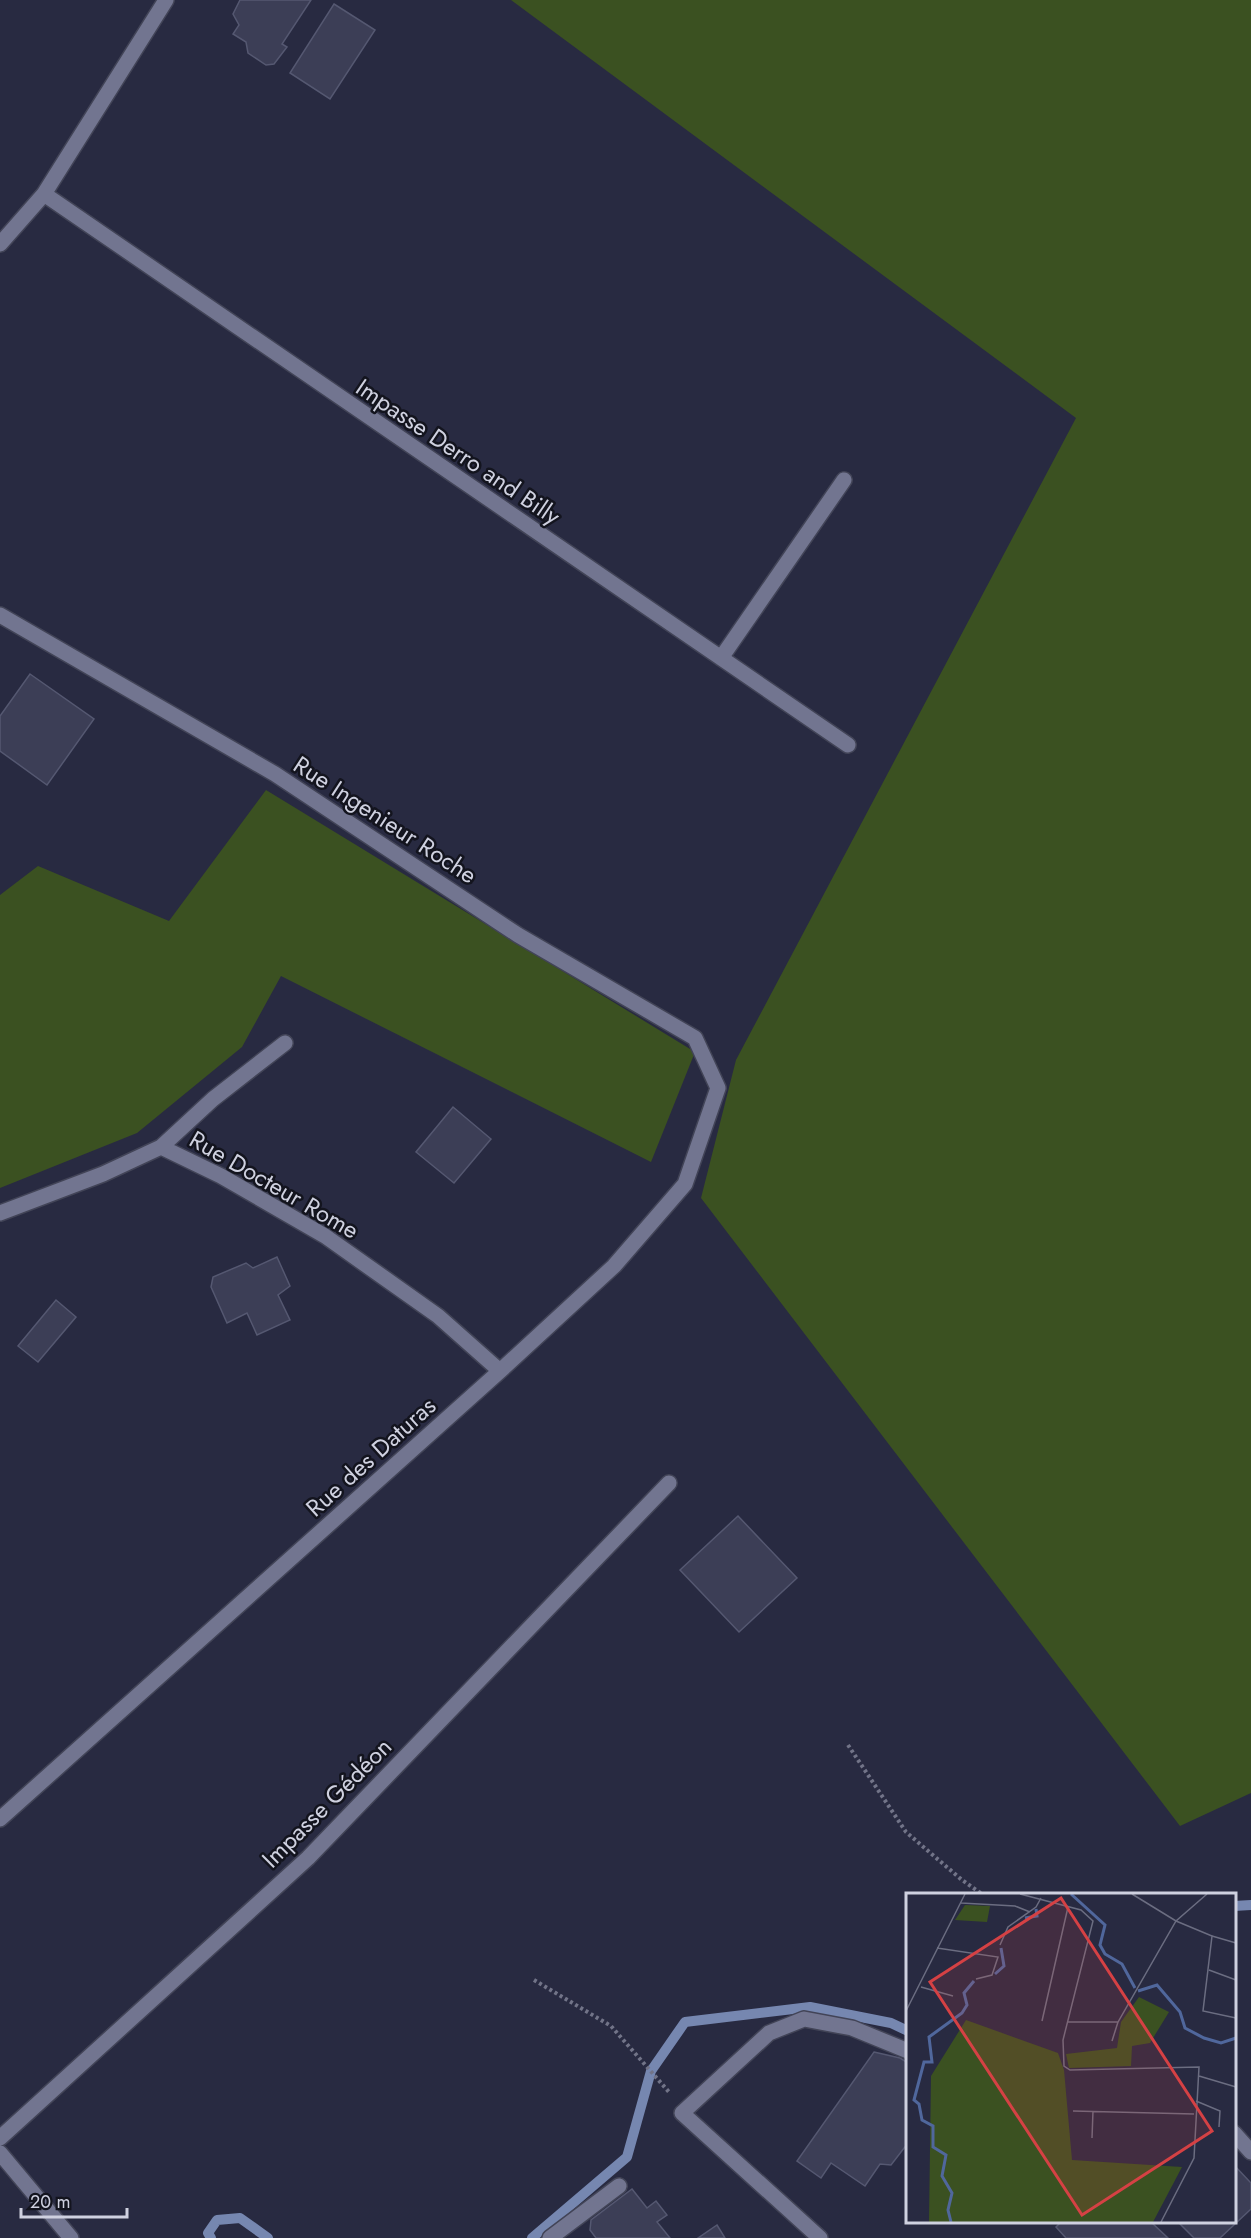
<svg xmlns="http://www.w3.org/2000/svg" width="1251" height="2238" font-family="Jost,sans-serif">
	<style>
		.green { fill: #3b5121 }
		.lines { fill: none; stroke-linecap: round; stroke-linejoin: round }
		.stream { stroke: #7687b0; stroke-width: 10 }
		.building { fill: #3c3e56; stroke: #555871; stroke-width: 1.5 }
		.minor-casing { stroke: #424457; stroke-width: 18 }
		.path { stroke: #727488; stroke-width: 4; stroke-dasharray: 3 3; stroke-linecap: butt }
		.minor { stroke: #727590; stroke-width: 15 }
		.labels { text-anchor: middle; stroke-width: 5; stroke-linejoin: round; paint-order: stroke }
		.street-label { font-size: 24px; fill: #cfd1e0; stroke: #13141e }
		.inset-river { fill: none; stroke: #50679c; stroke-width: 3 }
		.inset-road { fill: none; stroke: #6b6d81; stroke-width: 1.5 }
		.view { fill: #d54144; fill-opacity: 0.15; stroke: #d54144; stroke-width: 3 }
		.inset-edge { fill: none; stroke: #cfd1e0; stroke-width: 3 }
	</style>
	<rect width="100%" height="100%" fill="#282a41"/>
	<!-- green -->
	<path class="green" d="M511,0H1251V1793L1180,1826L701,1198L736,1060L1076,418Z
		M266,790L695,1052L651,1162L281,976L242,1047L137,1133L0,1188V895L38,866L169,921Z"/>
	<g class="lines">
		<!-- stream -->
		<path class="stream" d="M1234,1906L1251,1905
			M211,2238L208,2233L217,2220L240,2218L268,2238
			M532,2238L627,2157L651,2071L685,2022L810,2007L891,2023L908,2031"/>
	</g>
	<!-- building -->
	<path class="building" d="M240,0H311L282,44L287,47L274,64L266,65L248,53L246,42L233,34L239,25L233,14Z
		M334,4L375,30L330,99L290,73Z
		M30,674L94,719L47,785L0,751V716Z
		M453,1107L491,1139L454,1183L416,1152Z
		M277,1257L290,1286L278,1295L290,1320L257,1335L247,1313L227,1323L211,1287L213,1277L246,1263L253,1268Z
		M56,1300L76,1317L38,1362L18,1346Z
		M738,1516L797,1578L739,1632L680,1570Z
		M874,2052L900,2058L908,2063V2143L891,2165L880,2164L865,2186L831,2163L821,2178L797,2161Z
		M1234,2165L1251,2183V2209L1220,2238H1194L1178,2222H1234Z
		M632,2189L647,2208L656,2201L667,2215L657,2222L670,2238H596L590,2230L591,2220Z
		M1061,2222H1151L1168,2238H1066L1056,2227Z
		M717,2225L725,2238H698Z"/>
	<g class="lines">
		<defs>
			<path id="minor" d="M44,194L848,745
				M0,244L44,194L166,0
				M0,615L275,774L518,935L695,1038L718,1088L685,1184L614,1266L500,1371L0,1819
				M721,658L844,480
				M161,1147L213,1099L285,1043
				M0,1213L103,1174L161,1147L221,1176L325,1236L438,1316L500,1371
				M1234,2133L1251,2152
				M0,2138L308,1858L669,1483
				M0,2153L71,2238
				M550,2238L619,2186
				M820,2238L682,2113L769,2033L804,2019L852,2028L908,2051"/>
		</defs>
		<!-- minor casing -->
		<use href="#minor" class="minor-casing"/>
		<!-- path -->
		<path class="path" d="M848,1745L906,1832L962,1880L982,1894
			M534,1980L611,2026L669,2092"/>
		<!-- minor -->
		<use href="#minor" class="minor"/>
	</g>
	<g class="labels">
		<!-- street labels -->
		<g class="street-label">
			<text transform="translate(458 452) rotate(34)" y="8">Impasse Derro and Billy</text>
			<text transform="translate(385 820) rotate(33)" y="8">Rue Ingenieur Roche</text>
			<text transform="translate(274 1185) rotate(30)" y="8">Rue Docteur Rome</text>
			<text transform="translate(371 1457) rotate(-42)" y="8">Rue des Daturas</text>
			<text transform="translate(327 1803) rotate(-45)" y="8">Impasse Gédéon</text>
		</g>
	</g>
	<!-- overview -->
	<g transform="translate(906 1893)">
		<rect width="330" height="330" fill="#282a41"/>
		<path d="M59,12L84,13L81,29L49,27ZM233,104L263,119L244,150L226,153L225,173L163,175L160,161L211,155L215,129ZM60,127L152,160L158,177L166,267L276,274L247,329H23L25,183Z" fill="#3b5121"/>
		<path class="inset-river" d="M165,1L199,32L194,52L199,61L216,71L229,95M119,25L131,23L130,16M89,81L98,73L95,55M232,98L251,92L274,119L279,135L298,145L315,150L330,145M45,329L42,317L46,300L36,283L40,262L27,254V233L16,227L13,211L8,207L18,169H26L23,144L56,120L61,112L58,100L68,88"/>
		<path class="inset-road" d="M114,1L175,17L187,28L157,147L158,173L164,177L293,174L288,265L255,329M226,1L270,28L306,43L297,118L330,125M55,10L109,13L124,19M306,43L330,50M94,52L102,34L130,14L135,5M31,55L92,64L86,82L70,86M303,77L330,87M15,94L47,103M0,118L59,1M136,128L162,14M161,129H212L270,28L301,1M206,148L212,129M293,183L330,194M290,208L314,218L313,234M167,218L288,221M186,245L187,218"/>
		<path class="view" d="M155,5L306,238L176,322L24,89Z"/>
		<rect width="330" height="330" class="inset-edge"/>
	</g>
	<!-- scale -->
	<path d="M21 2208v9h106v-9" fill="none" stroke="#cfd1e0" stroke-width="3"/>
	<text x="30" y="2208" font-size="18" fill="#cfd1e0" stroke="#13141e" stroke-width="4.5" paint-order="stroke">20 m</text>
</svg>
